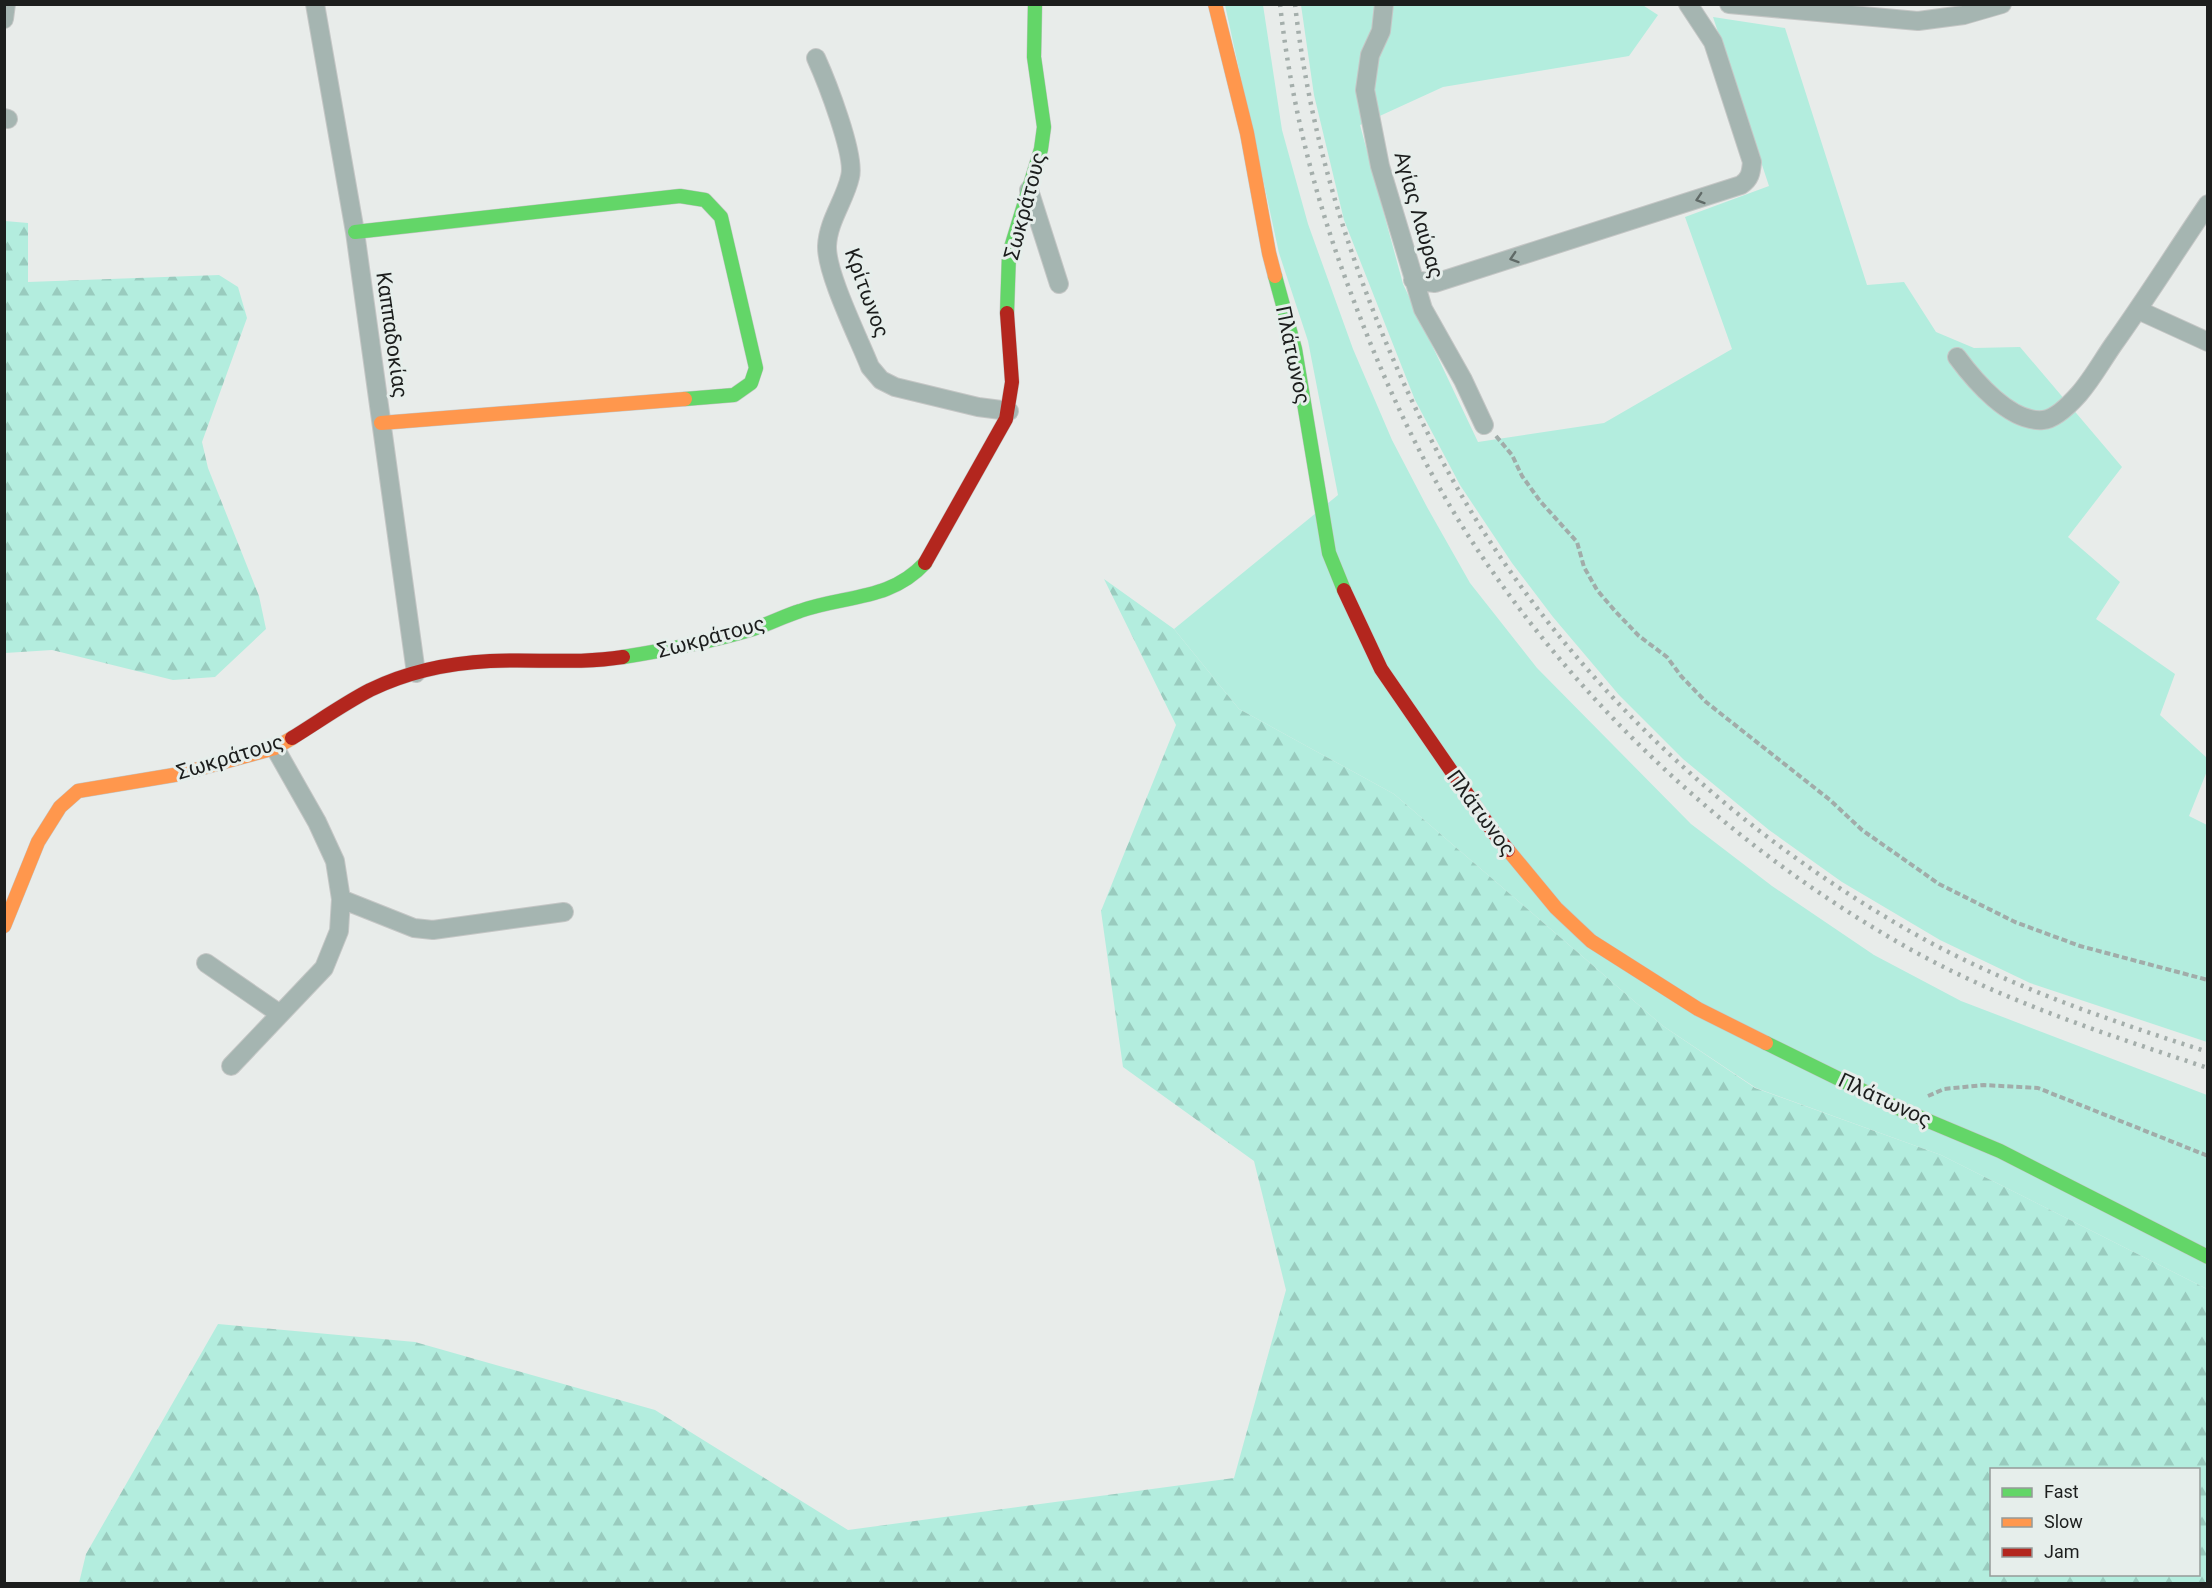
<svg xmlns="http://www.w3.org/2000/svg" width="2212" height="1588" font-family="Roboto,sans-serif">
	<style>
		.green { fill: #b3edde }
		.forest { fill: url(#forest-firs); fill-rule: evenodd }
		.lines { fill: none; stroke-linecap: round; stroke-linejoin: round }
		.street-casing { stroke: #c4c6c5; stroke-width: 20 }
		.fast-casing { stroke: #c4c6c5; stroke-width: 15 }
		.slow-casing { stroke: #c4c6c5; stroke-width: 15 }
		.jam-casing { stroke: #c4c6c5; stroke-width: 15 }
		.path { stroke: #a1aca9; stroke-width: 4; stroke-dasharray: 6 3; stroke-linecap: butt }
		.street { stroke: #a5b5b1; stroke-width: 18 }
		.fast { stroke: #63d668; stroke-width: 14 }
		.slow { stroke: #ff974d; stroke-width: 14 }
		.jam { stroke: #b3261e; stroke-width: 14 }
		.rail { stroke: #a4aeab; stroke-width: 4.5; stroke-dasharray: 3 6; stroke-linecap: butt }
		.oneway { stroke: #606a67 }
		.labels { text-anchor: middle; stroke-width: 6; stroke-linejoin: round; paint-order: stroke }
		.street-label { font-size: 21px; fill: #1c1e1d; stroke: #e6eeeb }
	</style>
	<defs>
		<pattern id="forest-firs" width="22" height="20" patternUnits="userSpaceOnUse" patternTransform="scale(1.5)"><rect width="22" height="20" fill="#b3edde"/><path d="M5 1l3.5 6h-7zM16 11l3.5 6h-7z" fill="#99cbbe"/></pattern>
	</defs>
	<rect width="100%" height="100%" fill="#e8ecea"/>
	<!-- green -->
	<path class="green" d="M1641,4L1658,15L1629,56L1443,87L1360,125L1403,284L1478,442L1604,423L1732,349L1685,217L1769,186L1713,17L1785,28L1867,285L1904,282L1936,332L1974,348L2020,347L2122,467L2068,537L2120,582L2096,619L2175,674L2160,715L2207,758V771L2189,816L2207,825V1042L2030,983L1940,940L1842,882L1769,830L1683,759L1619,695L1553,617L1512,563L1460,485L1415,400L1344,220L1314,95L1301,5Z
		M1225,5H1263L1282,130L1308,224L1353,349L1392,440L1427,507L1470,583L1537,668L1691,824L1772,886L1874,955L1961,1001L2207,1095V1289L1941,1155L1756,1088L1663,1026L1394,794L1239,709L1174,629L1338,495L1308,341L1279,253Z"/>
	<!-- forest -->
	<path class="forest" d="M5,221L28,223V282L219,275L238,287L247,318L202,442L208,468L259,596L266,629L215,677L173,680L52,650L5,653Z
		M1104,579L1174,629L1239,709L1394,794L1663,1026L1755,1088L1941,1155L2207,1289V1583H79L86,1554L218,1324L415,1342L655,1410L848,1530L1234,1478L1286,1290L1254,1161L1123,1067L1101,911L1176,725ZM1992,1470H2198V1574H1992Z"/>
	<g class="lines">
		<defs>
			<path id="street" d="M315,4L355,232L416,673
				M1384,4L1381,31L1370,55L1365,90L1380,166L1423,309L1463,380L1484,425
				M1729,4L1918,21L1964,15L2002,4
				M4,19L6,4
				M816,58C826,80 856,156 850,177C845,200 828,221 827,246C826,273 859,339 870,367L881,380L895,387L978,407L1009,411
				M4,118L8,119
				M1029,190L1059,284
				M1413,280L1435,283L1741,185C1750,179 1751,173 1752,162L1713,42L1688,4
				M2138,310L2208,342
				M1957,357C1974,380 2010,423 2043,420C2056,419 2071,403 2079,394C2092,379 2102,361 2113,345C2146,299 2176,251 2208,204
				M275,748L317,822L335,861L341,899L414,928L433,930L564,912
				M206,963L280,1014
				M231,1066L324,968L339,931L341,899"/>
			<path id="fast" d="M355,232L680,196L705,200L721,217L756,368L751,383L734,395L685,399
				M1275,276L1295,349L1329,553L1344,590
				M1007,313L1009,254L1041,149L1044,127L1034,57L1035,4
				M623,657C667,650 710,642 753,629C769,624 784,616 800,611C845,595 890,601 925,563
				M1766,1043L1900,1109L2000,1151L2208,1257"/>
			<path id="slow" d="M1215,4L1247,133L1269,253L1275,276
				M381,423L685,399
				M1508,850L1556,908L1591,941L1698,1009L1766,1043
				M4,926L38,842L60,807L78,791L180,774L275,748L292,738"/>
			<path id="jam" d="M925,563L1006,419L1012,382L1007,313
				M1344,590L1381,669L1494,833L1508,850
				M292,738C318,722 343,704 370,690C407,672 450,663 490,661C535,659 579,664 623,657"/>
		</defs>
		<!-- street casing -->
		<use href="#street" class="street-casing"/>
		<!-- fast casing -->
		<use href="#fast" class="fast-casing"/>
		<!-- slow casing -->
		<use href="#slow" class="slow-casing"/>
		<!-- jam casing -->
		<use href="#jam" class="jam-casing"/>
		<!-- path -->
		<path class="path" d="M1496,436L1512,455L1522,476L1540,501L1577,542L1584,567L1597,590L1615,611L1639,636L1667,657L1681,676L1706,702L1830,800L1862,830L1939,884L2015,922L2080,946L2208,980
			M1928,1096L1944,1089L1984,1085L2038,1088L2208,1156"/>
		<!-- street -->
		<use href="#street" class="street"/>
		<!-- fast -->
		<use href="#fast" class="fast"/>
		<!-- slow -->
		<use href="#slow" class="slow"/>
		<!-- jam -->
		<use href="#jam" class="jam"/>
		<!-- rail -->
		<path class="rail" d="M1280,4C1291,105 1316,202 1352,296C1384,382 1424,469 1475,546C1583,709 1731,846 1901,944C1996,999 2103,1033 2208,1068
			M1295,4C1306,103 1331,199 1366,292C1398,377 1438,461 1487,537C1592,699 1739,833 1906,929C1999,983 2105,1019 2208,1052"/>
	</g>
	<!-- one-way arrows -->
	<defs><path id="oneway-chevron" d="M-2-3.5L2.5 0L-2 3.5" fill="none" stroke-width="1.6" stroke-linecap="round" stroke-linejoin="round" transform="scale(1.5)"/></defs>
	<g class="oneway">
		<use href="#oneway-chevron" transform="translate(1700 199) rotate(162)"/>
		<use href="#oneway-chevron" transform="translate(1514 258) rotate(162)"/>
	</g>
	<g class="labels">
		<!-- street labels -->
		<g class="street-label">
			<text transform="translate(1025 206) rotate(-75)" y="7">Σωκράτους</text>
			<text transform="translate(1419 215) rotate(74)" y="7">Αγίας Λαύρας</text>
			<text transform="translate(867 293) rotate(70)" y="7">Κρίτωνος</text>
			<text transform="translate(392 335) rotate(82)" y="7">Καππαδοκίας</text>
			<text transform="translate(1293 355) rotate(78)" y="7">Πλάτωνος</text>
			<text transform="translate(711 637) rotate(-15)" y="7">Σωκράτους</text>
			<text transform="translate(230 757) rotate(-17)" y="7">Σωκράτους</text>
			<text transform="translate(1481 813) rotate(54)" y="7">Πλάτωνος</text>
			<text transform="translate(1885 1100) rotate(25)" y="7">Πλάτωνος</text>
		</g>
	</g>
	<!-- border -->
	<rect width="2212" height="1588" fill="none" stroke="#1c1e1d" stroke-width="12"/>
	<!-- legend -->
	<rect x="1990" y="1468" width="210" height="108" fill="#e6eeeb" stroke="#959b99" stroke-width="1.5"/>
	<rect x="2002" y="1488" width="30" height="9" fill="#63d668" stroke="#959b99" stroke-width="1.5"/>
	<text x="2044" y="1498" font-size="18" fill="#1c1e1d">Fast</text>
	<rect x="2002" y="1518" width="30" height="9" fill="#ff974d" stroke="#959b99" stroke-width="1.5"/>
	<text x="2044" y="1528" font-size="18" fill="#1c1e1d">Slow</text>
	<rect x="2002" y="1548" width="30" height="9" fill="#b3261e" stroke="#959b99" stroke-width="1.5"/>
	<text x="2044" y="1558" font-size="18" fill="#1c1e1d">Jam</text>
</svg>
